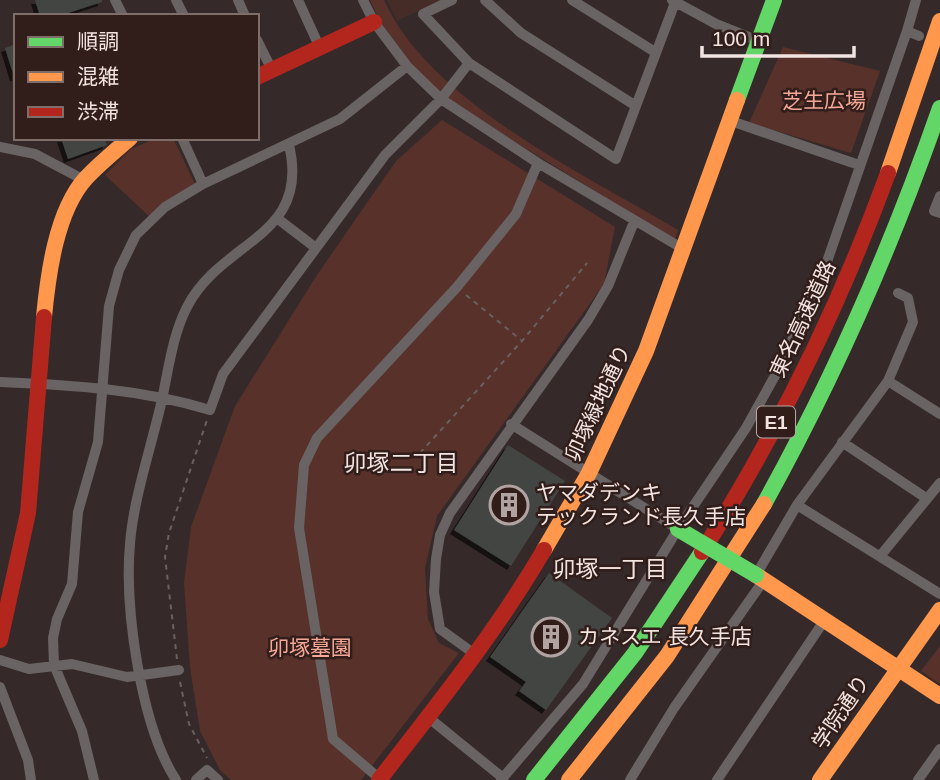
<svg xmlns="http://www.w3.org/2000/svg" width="940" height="780" font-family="Arial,'Noto Sans JP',sans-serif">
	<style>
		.built { fill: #452c27 }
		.green { fill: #58312b }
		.building { fill: #424543; filter: url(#shadow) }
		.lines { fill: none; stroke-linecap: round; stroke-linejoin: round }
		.path { stroke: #686160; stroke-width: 2; stroke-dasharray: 5 5; stroke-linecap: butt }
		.street { stroke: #696363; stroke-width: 10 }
		.fast { stroke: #63d668; stroke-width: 16 }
		.slow { stroke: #ff974d; stroke-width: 16 }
		.jam { stroke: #b3261e; stroke-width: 16 }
		.fast-bridge { stroke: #63d668; stroke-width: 16 }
		.labels { text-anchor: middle; stroke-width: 5; stroke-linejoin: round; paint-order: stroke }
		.shield { fill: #311d19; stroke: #b8a8a5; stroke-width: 2 }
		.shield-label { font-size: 19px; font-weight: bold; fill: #f2e4e1 }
		.park-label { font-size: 21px; fill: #f5a798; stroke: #311d19 }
		.street-label { font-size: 21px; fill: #f2e4e1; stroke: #311d19 }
		.poi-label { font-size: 21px; fill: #f2e4e1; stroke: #311d19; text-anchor: start }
		.neighbourhood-label { font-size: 23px; fill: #f2e4e1; stroke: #311d19 }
	</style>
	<defs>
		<filter id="shadow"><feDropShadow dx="-4" dy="4" stdDeviation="0" flood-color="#0009"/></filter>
	</defs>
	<rect width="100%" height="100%" fill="#352a29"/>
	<!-- built -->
	<path class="built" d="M387,0H442L397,21Z"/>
	<!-- green -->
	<path class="green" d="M370,0H384C430,102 584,174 678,230L675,240L452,103L410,64L380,21Z
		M783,47L880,71L851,153L749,123Z
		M442,120L615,227L604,284L437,516L425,568L428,619L439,643L459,653L361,780H231L220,770L200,731L190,667L184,583L191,527L235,406L317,275L396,161Z
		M157,138H173L196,186L151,218L105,175L131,149Z
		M940,646V684L921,671Z"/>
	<!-- building -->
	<path class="building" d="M35,0H102V2L59,16H40Z
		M16,44V77H14L5,48Z
		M61,138H104L107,145L68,159Z
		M508,445L565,481L511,566L454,530Z
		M549,573L612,618L546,710L519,691L526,682L490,657Z"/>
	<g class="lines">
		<!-- path -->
		<path class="path" d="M466,295L521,340
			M420,453L522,341L587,263
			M177,659L165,557L169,533L207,420
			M180,682L189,724L207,758"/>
		<!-- street -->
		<path class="street" d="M115,0L123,16
			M176,0L184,16
			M238,0L245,16
			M298,0L320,48
			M363,0L374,22L407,66L441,99L538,163L685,250
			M452,0L423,14L469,63L616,159L676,0
			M485,0L521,33L636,106
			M572,0L655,52
			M672,0L716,24L761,42
			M916,0L907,31L919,36
			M257,40L272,70
			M731,121L859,165
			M182,138L203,184
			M0,147L35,154L84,180
			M940,196L934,211L940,213
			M278,219L316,248
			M888,381L940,414
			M0,382C72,385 141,389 210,410L223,374L385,155L441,99L469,63
			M511,424L678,529
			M842,442L926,498
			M797,505L940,594
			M881,555L940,483
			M756,575L797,505L888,381L913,322L908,298L898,293
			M476,655L440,629L434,592L436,559L440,535L450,513L588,320L608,286L634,222
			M0,660L29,669L72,664L127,677L179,670
			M0,687L28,760L31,780
			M429,718L503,778
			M380,779L333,739L299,528L304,465L317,438L457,287L516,214L538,163
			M94,780L82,731L54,665L53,638L57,619L72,584L78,512L98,442L109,306L119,270L136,235L165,207L203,184L340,119L407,66
			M176,780C141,726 124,608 130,544C133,501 151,447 161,404C168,373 172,336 187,307C222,239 311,238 289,145
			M196,780L207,770L218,780
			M501,780L583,684L678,529L746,428L777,372L822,276L907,31
			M630,780L674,708L764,580
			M717,780L824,621
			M918,780L940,749"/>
		<!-- fast -->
		<path class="fast" d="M737,100L774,0
			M764,504C835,376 892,246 940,108
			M534,780L635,653L702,552"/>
		<!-- slow -->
		<path class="slow" d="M888,173L940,21
			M44,317C48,275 56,211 86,178C99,164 115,151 130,138
			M544,550L589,473L646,351L737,100
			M756,575L940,696
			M569,780L667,656L764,504
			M820,780L940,610"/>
		<!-- jam -->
		<path class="jam" d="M257,77L374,22
			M702,552C777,433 840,305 888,173
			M0,640L28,513L44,317
			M379,780C437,705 496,632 544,550"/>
		<!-- fast-bridge -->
		<path class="fast-bridge" d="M678,529L756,575"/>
	</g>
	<!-- icons -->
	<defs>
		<symbol id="building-ring" viewBox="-11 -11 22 22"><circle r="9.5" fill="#311d19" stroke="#b0a3a1" stroke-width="1.5"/><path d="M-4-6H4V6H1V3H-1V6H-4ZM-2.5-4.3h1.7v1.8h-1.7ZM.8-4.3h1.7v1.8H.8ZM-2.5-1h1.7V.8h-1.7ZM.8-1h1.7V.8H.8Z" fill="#b0a3a1"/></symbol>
	</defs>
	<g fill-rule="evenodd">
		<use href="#building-ring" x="487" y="483" width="44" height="44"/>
		<use href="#building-ring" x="529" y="615" width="44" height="44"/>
	</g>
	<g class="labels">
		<!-- shield labels -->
		<rect class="shield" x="757" y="406.5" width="38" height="31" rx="5"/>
		<g class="shield-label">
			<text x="776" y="429">E1</text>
		</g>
		<!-- park labels -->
		<g class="park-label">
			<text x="824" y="108">芝生広場</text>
			<text x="310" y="655">卯塚墓園</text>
		</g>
		<!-- street labels -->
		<g class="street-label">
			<text transform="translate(803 319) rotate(-65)" y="7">東名高速道路</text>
			<text transform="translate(598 403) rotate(-65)" y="7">卯塚緑地通り</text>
			<text transform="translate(841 712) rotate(-56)" y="7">学院通り</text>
		</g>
		<!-- poi labels -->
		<g class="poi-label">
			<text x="536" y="500">ヤマダデンキ<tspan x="536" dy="24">テックランド長久手店</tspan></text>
			<text x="578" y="644">カネスエ 長久手店</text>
		</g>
		<!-- neighbourhood labels -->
		<g class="neighbourhood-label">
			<text x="401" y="471">卯塚二丁目</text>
			<text x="610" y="577">卯塚一丁目</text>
		</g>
	</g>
	<!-- legend -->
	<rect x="14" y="14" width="245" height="126" fill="#311d19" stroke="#7e6d69" stroke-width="2"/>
	<rect x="28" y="37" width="35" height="10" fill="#63d668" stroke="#7e6d69" stroke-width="2"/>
	<text x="77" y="49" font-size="21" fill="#f2e4e1">順調</text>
	<rect x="28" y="72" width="35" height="10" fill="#ff974d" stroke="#7e6d69" stroke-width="2"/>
	<text x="77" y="84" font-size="21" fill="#f2e4e1">混雑</text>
	<rect x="28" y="107" width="35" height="10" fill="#b3261e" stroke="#7e6d69" stroke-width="2"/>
	<text x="77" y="119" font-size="21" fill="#f2e4e1">渋滞</text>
	<!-- scale -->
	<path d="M702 46v10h152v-10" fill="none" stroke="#f2e4e1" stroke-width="3.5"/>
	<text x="712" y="46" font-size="21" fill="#f2e4e1" stroke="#311d19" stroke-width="5" paint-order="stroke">100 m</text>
</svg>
